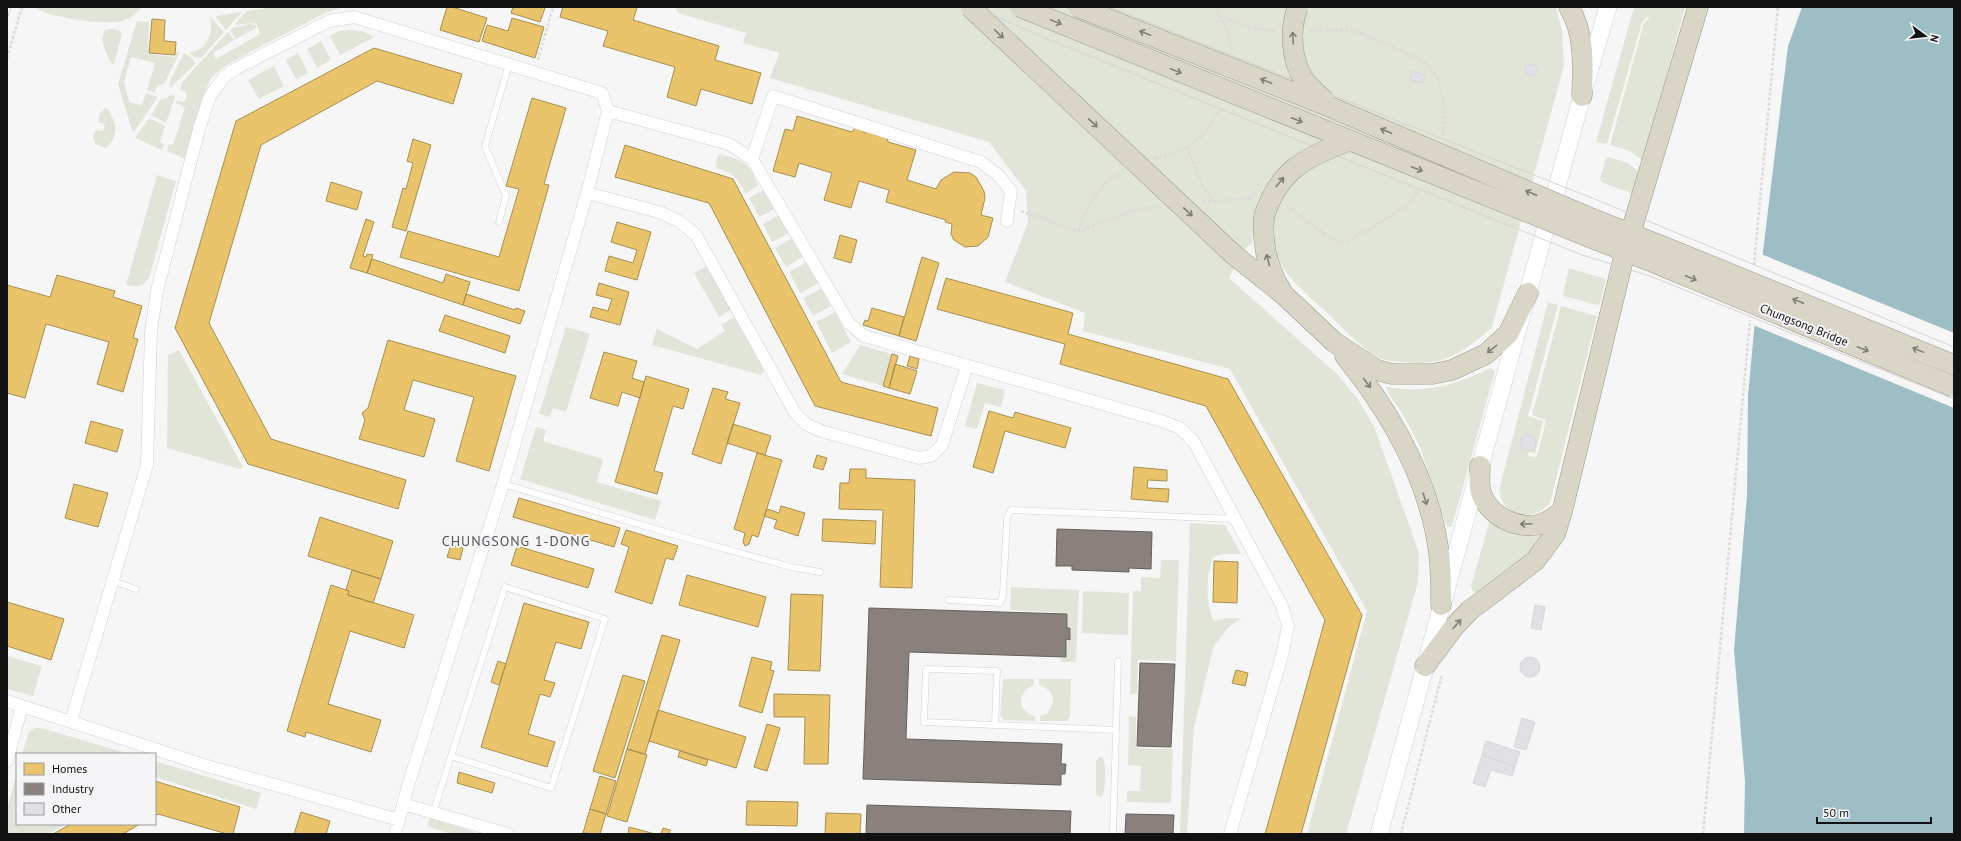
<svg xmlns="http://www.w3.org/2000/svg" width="1961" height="841" font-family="'PT Sans',sans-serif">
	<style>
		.green { fill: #e1e5d8 }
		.water { fill: #9ebec6 }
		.pier { fill: #f6f6f6 }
		.homes { fill: #e9c46a; stroke: #a88f50 }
		.industry { fill: #8a817c; stroke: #66605c }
		.building { fill: #e0e0e6; stroke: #d7d7d7 }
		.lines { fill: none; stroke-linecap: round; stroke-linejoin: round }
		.service-casing { stroke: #d0d0d0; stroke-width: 7 }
		.minor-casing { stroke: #d0d0d0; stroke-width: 13 }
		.secondary-casing { stroke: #d0d0d0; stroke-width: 18 }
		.trunk-casing { stroke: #9d9988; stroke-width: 21 }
		.path { stroke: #dbdbdc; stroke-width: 2.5; stroke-dasharray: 3 2; stroke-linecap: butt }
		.service { stroke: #fefefe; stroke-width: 6 }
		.minor { stroke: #fefefe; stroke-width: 12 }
		.secondary { stroke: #fefefe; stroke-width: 17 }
		.trunk { stroke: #d9d6c8; stroke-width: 20 }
		.tram { stroke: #d4d4d5; stroke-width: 1 }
		.trunk-bridge-casing { stroke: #9d9988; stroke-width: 21; stroke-linecap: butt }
		.trunk-bridge { stroke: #d9d6c8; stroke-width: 20 }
		.oneway { stroke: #7f7e76 }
		.labels { text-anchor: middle; stroke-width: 4; stroke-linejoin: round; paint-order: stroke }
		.street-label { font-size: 12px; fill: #121212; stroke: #f5f5f7 }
		.quarter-label { font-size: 14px; letter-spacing: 1px; fill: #535355; stroke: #f5f5f7 }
	</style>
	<rect width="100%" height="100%" fill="#f6f6f6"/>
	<!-- green -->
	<path class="green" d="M35,7H142C137,13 130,19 122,21C108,26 43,17 35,7Z
		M275,7H344L327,12L235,60L217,72L211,78L207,87L185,159L167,151L169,144L173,145L185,107L176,103L177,101L183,102L186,100V92L180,90L183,81L228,32L234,40L213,53L216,59L260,34L256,23L234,25L247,11Z
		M675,7H1556L1562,30L1564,66L1492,327C1464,353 1442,367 1403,362C1396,361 1388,361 1382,359C1363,351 1338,322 1322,308C1305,293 1275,267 1273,244C1273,239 1275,234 1275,229L1252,235V244L1246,248L1229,278L1337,374L1357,398L1374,426L1419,553L1418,582L1346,834H1307L1367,611L1230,369L1083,331L1085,313L1005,282L1028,222L1026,191L989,142L770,78L779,53L743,43L746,33L678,13Z
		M1634,7H1685L1643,161L1630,151L1610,145L1644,23L1649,18L1648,16L1642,22L1607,144L1596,142Z
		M242,12L226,30L215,16Z
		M210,17L224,32L202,57L196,58L189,53C207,51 214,33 210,17Z
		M137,21L149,22L148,54L175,57L177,51L180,52L164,84C159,84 155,87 155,93L147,90L155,63L131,57L124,82L129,102L142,105L146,93L158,97L133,133L118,84Z
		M249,24L256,25V28L236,39L230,31L232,28Z
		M111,29L119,30L122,34L114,64L111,63C106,52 99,41 105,30Z
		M348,30L362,31L374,37L340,55L330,36L339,31Z
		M321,41L331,60L317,68L307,49Z
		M184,53L194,60L195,64L170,88V81Z
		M298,53L308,73L296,79L286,60Z
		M274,66L284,86L259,99L248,80Z
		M172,94L175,97L166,123L151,115L161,99L167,98Z
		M105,108L108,109C117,125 119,135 106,148L95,144L93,137L96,130L103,131L105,124L98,122L100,113Z
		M149,118L165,126L160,142L164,144L162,150L135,138Z
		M720,154C744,161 749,162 758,185L746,194C737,178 734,173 716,168L717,157Z
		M1609,157L1628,163L1639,172L1633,194L1601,182L1600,179L1606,158Z
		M157,175L176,181L149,278C142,288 137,287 126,285Z
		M767,188L778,207L759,217L749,198Z
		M781,214L791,232L772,242L763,224Z
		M794,237L804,256L786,267L775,248Z
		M807,262L819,283L800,293L789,272Z
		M707,266L731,310L719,317L694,273Z
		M1569,268L1606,279L1600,304L1597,305L1564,296L1563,294Z
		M822,288L831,306L813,316L803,298Z
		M1548,302L1558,305L1528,416L1543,421L1535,454L1529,452L1528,456L1537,457L1546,420L1532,415L1561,306L1597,316L1550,503C1539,515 1520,521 1506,507C1502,503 1501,495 1499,490Z
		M835,312L851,342L832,353L816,322Z
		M734,317L764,371L761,375L652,345L657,329L697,349L725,331L721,325Z
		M566,327L590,334L566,412L553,408L550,417L539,414Z
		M860,345L892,354L883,386L842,374Z
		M179,350L243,467L240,469L167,448L168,355Z
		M1490,368L1495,371L1453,523L1451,527H1447L1420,447L1404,416L1387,391L1386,386C1392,389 1398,388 1404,389C1436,391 1462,382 1490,368Z
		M977,383L1005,390L1001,407L985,403L977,429L965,426Z
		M536,427L546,430L543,441L603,459L597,482L661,501L655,520L520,479Z
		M1490,520L1544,534L1537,548L1478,594L1472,590L1471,586Z
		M1190,523L1225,525L1241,554H1224L1213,557C1206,575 1205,604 1214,621L1226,618H1241L1228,628L1214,646L1209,665L1194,728L1187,834H1180Z
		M1161,560H1179L1176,661L1138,660L1137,694H1130L1133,591H1141V577L1160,578Z
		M1011,587L1079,590L1076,662H1061V658H1066L1067,641H1071V627L1068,626V613L1010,610Z
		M1083,591L1129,593L1128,635L1082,633Z
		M7,656L42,666L33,696L7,689Z
		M1003,679H1034V685C1017,692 1016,711 1035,716V721L1004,720L1000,715Z
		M1039,679H1071L1070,717L1066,721H1040V716L1047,714L1053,703C1053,693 1049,688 1039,685Z
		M1129,716L1136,717V748L1173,749L1171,803L1127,802V791H1140L1141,766L1128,765Z
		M34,728H41L130,754H22L29,732Z
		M1100,757H1102C1107,762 1106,793 1101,797L1096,795V761Z
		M155,761L261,793L256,809L155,777Z
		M17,772V824H67L48,834H7V809Z
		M430,818L480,834H451L427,826Z"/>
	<!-- water -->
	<path class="water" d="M1802,7H1954V834H1744L1745,781L1734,650L1747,495L1748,396L1756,309L1788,46Z"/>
	<!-- pier -->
	<path class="pier" d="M1761,254L1954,333V408L1753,325Z"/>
	<!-- homes -->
	<path class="homes" d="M447,7H452L487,18L479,42L440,30Z
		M513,7H543L545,8L540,22L511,13Z
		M563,7H634L637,8L633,20L719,46L715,60L761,73L752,104L701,89L696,106L667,97L675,67L603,46L608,31L560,17Z
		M512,18L544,27L535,58L482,41L487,25L508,31Z
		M152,19L165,20L164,41L176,42L175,55L149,53Z
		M374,48L462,74L453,104L377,81L261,145L209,323L271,439L406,480L398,509L248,464L175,328L236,121Z
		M532,98L566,108L544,184L549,185L519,291L400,257L408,231L499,257L519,189L506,186Z
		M797,116L852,132L855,128L862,130L864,133L868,131L875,133L876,136L880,134L887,136L888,142L916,150L907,180L936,189L941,180L954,172L970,173L976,177L984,191L985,198L981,215L993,218L988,237L978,246L965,247L954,240L951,234L952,224L945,222L946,220L886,202L889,190L859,181L851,208L824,200L832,173L799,163L795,177L773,171L785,129L793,131Z
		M413,139L431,145L406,231L392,227L403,188L406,189L413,163L407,161Z
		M625,145L733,179L841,382L938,408L931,436L815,406L709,203L615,177Z
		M331,182L362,192L357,210L326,201Z
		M366,219L374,222L363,256L366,257L367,254L373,255L367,273L350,268Z
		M617,222L651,232L637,280L605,271L609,256L633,263L637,250L611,242Z
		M840,235L857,240L851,263L834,258Z
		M922,257L939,263L916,341L899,336Z
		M372,259L443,283L446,274L470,282L463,305L367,273Z
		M57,275L115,291L113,297L142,306L133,338L138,339L123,392L97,384L109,342L46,324L25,398L7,393V285L50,297Z
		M946,278L1073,313L1068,334L1228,379L1362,615L1301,834H1265L1325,620L1206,406L1060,364L1065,344L937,309Z
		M599,283L629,292L620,325L590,317L593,307L608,311L612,299L596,295Z
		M466,294L515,310L516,308L525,311L520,324L463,305Z
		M872,308L904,317L899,336L863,325L865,320L868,321Z
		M445,315L510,336L505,353L439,331Z
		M388,340L516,376L489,471L456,461L474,397L413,380L404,410L435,419L424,457L359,439L365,420L362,413L368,408Z
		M604,352L637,361L632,378L644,382L640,398L622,392L618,406L590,398Z
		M892,354L898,356L889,388L883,386Z
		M910,356L919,359L917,369L907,366Z
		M895,364L917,371L910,394L889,388Z
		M646,376L689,389L683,409L673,406L654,471L663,473L657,494L615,482Z
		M713,388L728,392L725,399L740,403L721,464L692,454Z
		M989,411L1013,418L1015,412L1071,428L1065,448L1005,431L993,473L973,467Z
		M91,421L123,430L117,452L85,443Z
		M733,424L771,436L765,455L727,443Z
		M757,453L782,460L758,537L752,535L749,544L745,546L743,542L745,533L734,529Z
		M817,455L827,458L823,470L813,467Z
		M1134,467L1167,470V481L1148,480L1147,488L1169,489L1168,502L1131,499Z
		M850,469H866V478L915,480L912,588L880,587L883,510L839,509L840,483H849Z
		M74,484L108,493L98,527L65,518Z
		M519,498L620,528L614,547L513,517Z
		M781,506L805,513L798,536L774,528L777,520L764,516L767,509L779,513Z
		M320,517L393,541L381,579L308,556Z
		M823,519L876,521L875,544L822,541Z
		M626,530L678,546L673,560L666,558L652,604L615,592L629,547L621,544Z
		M451,545L463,548L460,560L447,557Z
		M517,546L594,569L588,588L511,565Z
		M1214,561L1238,562L1237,603L1213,602Z
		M352,570L381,579L373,603L348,595L349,591L346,590Z
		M687,575L766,597L758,627L679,605Z
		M331,585L349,591L348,595L414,615L404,648L350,631L328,704L381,720L371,752L306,732L305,737L287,731Z
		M791,594L823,595L820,671L788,670Z
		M7,602L64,619L51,660L7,646Z
		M524,603L589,622L581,649L556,642L544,680L555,683L550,697L540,694L528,734L555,742L547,767L481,747Z
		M662,635L680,640L645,754L627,749Z
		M752,657L772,662L770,670L774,671L762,713L739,706Z
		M498,661L506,664L499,685L491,682Z
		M1236,670L1248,673L1245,686L1232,683Z
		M623,675L645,681L615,778L593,771Z
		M774,694L830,695L828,764H804L805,717H774Z
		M658,710L746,737L736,768L649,741Z
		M767,724L780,728L767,771L754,767Z
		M627,749L647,755L627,822L607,816Z
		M680,751L708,760L706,766L678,757Z
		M459,772L495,783L492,793L457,783Z
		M600,776L616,781L606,814L590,809Z
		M155,781L240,807L233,834H227L158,814L155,816Z
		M747,801L798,802L797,826L746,825Z
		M590,809L606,814L600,834L583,833Z
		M301,812L330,821L326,834H294Z
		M826,813L861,814L860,834H825Z
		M71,824H140L123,834H53Z
		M629,827L655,834H628Z
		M663,828L670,830L669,834H661Z"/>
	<!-- industry -->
	<path class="industry" d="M1057,529L1152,532L1151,569L1129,568V572L1072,570V566H1056Z
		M869,608L1067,614V628H1070V640L1066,639V657L909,652L906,739L1062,744L1061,764H1066L1065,774H1061V785L863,779Z
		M1140,663L1175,664L1171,747L1137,746Z
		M867,805L1071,811L1070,834H866Z
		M1126,814L1174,815L1173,834H1125Z"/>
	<!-- building -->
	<path class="building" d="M1525 70a6 6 0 1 1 12 0a6 6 0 1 1-12 0Z
		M1412,71L1425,75L1423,83L1410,80Z
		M1520 443a8 8 0 1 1 16 0a8 8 0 1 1-16 0Z
		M1535,605L1545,607L1541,630L1531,628Z
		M1520 667a10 10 0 1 1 20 0a10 10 0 1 1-20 0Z
		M1522,718L1535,722L1526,750L1514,747Z
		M1486,741L1520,752L1515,766L1482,755Z
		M1482,755L1515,766L1512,776L1491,770L1485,787L1473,783Z"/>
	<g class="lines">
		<defs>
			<path id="service" d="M499,222L506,196L485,146L509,64
				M503,484L686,538L791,567L820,572
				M113,581L136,589
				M949,600L1000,603L1003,594L1007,518L1011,510L1235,519
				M995,725L997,671L926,669L924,722L1116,730
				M433,813L505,587L605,619L551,788L451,756
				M1113,834L1118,661"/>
			<path id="minor" d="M608,111L729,144L752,159L849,323L864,336L1162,421L1180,428L1194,442L1282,606L1288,626L1283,652L1230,834
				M752,159L773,96L981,162L998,175L1011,191L1007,221
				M587,193L659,212L679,221L696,235L795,413L806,424L821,431L919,458L931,456L942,445L967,366
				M7,701L22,706
				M71,721L147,465L151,332L157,291L199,129L210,96L224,77L237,68L329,21L354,17L602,93L608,111L587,193L503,484L407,789L395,834
				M7,761L22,706L204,765L399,820
				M403,804L508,834"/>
			<path id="secondary" d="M1379,834L1582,96L1608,7"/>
			<path id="trunk" d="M1569,7C1585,33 1583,66 1582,96
				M1264,217C1262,243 1267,268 1281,290
				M1593,219L1662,246
				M1589,237L1655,263
				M1234,255L1284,295L1334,342L1377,370L1392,374H1432L1452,370L1486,354L1508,334L1528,293
				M1345,356C1391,413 1430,480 1439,554C1441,571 1441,588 1441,605
				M1480,466C1480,473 1479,481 1480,488C1485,516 1521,533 1546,522C1552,519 1557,515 1562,512
				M1425,666L1454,627L1469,611L1535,561L1555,534L1562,512L1625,252L1698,7"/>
		</defs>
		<!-- service casing -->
		<use href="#service" class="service-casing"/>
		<!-- minor casing -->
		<use href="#minor" class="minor-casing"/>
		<!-- secondary casing -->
		<use href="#secondary" class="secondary-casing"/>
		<!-- trunk casing -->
		<use href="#trunk" class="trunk-casing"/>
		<!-- path -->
		<path class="path" d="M1215,7L1227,29L1232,49
			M1220,16L1253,28L1277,31
			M1310,31C1327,30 1346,28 1362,34C1373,37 1383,43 1393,47C1403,52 1415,56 1424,62C1444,76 1446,115 1442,137
			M7,58L22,7
			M538,60L553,7
			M1187,148L1205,190L1213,201
			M1154,158C1195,149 1200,141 1222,107
			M1203,202L1254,198
			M1287,206C1301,216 1330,242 1347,242L1406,207L1421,187
			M1021,211L1078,231L1104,222L1131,211L1156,206
			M1078,231C1087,206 1098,185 1122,172
			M1754,265L1778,7
			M1401,834L1442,674
			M1703,834L1750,320"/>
		<!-- service -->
		<use href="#service" class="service"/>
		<!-- minor -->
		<use href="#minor" class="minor"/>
		<!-- secondary -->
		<use href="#secondary" class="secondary"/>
		<!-- trunk -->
		<use href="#trunk" class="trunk"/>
		<!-- tram -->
		<path class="tram" d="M976,7L1033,33L1582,255L1650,276L1954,399
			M1110,7L1597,200L1954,347
			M7,20L11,7"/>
		<defs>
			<path id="trunk-bridge" d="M970,7L1234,255
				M1020,7L1589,237
				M1078,7L1330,107L1593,219
				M1298,7C1289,29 1291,62 1305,81C1311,89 1319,95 1325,101
				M1264,217C1278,171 1305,157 1349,141
				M1662,246L1954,365
				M1655,263L1954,387"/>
		</defs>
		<!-- trunk-bridge casing -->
		<use href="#trunk-bridge" class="trunk-bridge-casing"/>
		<!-- trunk-bridge -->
		<use href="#trunk-bridge" class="trunk-bridge"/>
	</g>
	<!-- one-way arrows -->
	<defs><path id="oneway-shaft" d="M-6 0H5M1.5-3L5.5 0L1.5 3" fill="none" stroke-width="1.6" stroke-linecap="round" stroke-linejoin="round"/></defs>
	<g class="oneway">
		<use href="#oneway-shaft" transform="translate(1056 22) rotate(22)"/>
		<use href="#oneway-shaft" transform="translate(1145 33) rotate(-158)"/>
		<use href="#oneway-shaft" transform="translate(999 34) rotate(43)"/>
		<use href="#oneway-shaft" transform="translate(1293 38) rotate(-93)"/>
		<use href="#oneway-shaft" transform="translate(1176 71) rotate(22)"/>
		<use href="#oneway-shaft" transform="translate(1266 81) rotate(-158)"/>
		<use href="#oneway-shaft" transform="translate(1297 120) rotate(22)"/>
		<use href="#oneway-shaft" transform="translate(1093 123) rotate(43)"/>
		<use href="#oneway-shaft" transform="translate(1386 131) rotate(-157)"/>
		<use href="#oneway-shaft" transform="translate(1417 169) rotate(22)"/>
		<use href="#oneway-shaft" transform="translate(1280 182) rotate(-50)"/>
		<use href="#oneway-shaft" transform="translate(1531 193) rotate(-157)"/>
		<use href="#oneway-shaft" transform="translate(1188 212) rotate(43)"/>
		<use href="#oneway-shaft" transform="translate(1268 260) rotate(-105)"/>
		<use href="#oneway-shaft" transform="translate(1691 278) rotate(22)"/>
		<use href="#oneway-shaft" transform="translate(1798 301) rotate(-158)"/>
		<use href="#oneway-shaft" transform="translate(1492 349) rotate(142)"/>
		<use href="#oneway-shaft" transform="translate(1863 349) rotate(22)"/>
		<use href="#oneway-shaft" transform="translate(1918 350) rotate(-158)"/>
		<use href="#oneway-shaft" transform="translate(1367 383) rotate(52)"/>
		<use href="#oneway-shaft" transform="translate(1425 499) rotate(72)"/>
		<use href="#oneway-shaft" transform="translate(1526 524) rotate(178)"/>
		<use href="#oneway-shaft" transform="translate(1457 624) rotate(-48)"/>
	</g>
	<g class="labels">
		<!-- street labels -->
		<g class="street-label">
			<text transform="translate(1804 325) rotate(22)" y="4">Chungsong Bridge</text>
		</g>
		<!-- quarter labels -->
		<g class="quarter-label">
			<text x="516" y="546">CHUNGSONG 1-DONG</text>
		</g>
	</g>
	<!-- border -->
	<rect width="1961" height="841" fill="none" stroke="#121212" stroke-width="16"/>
	<!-- legend -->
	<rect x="16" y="753" width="140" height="72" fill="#f5f5f7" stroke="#9a9a9b"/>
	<rect x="24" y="763" width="20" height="12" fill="#e9c46a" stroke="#9a9a9b"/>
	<text x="52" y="773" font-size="12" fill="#121212">Homes</text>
	<rect x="24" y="783" width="20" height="12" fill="#8a817c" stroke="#9a9a9b"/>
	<text x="52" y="793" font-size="12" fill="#121212">Industry</text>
	<rect x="24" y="803" width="20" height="12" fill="#e0e0e6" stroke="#9a9a9b"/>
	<text x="52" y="813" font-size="12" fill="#121212">Other</text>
	<!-- north arrow -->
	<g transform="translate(1925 36) rotate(105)" stroke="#f5f5f7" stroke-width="3" paint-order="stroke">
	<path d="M0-3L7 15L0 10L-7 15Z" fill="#121212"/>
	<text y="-6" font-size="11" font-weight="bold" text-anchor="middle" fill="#121212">N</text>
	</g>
	<!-- scale -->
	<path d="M1817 817v6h114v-6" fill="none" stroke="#121212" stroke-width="2"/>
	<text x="1823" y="817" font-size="12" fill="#121212" stroke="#f5f5f7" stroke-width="3" paint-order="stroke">50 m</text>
</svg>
